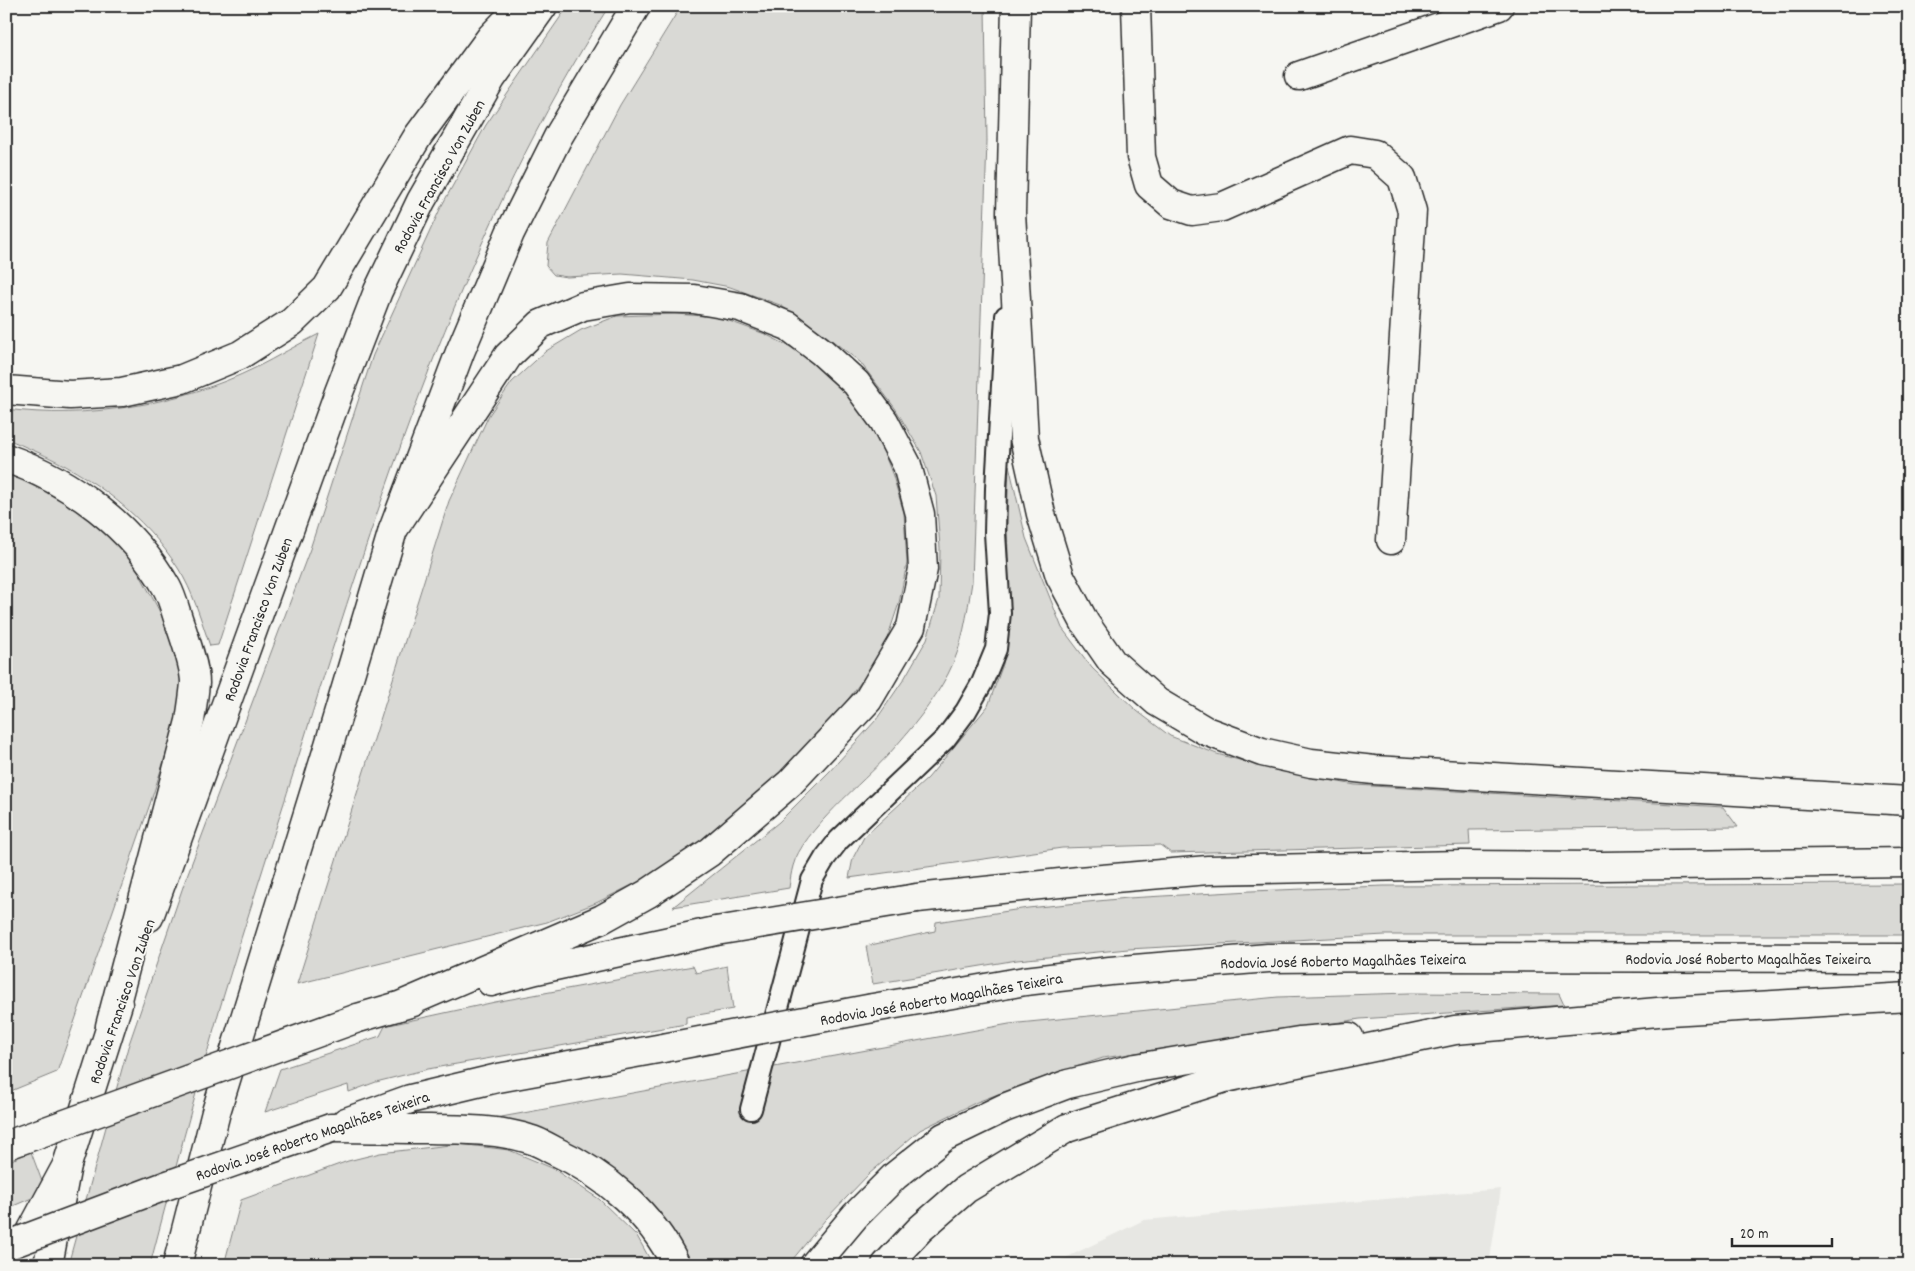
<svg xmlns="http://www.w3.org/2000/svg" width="1915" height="1271" font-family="Dekko,sans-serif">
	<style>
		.built { fill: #e7e7e3 }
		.green { fill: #d9d9d5; stroke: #828280 }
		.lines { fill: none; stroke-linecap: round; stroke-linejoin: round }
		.service-casing { stroke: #2b2b2b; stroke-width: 24 }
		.minor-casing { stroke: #2b2b2b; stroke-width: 31 }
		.primary-casing { stroke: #2b2b2b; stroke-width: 31 }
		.motorway-casing { stroke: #2b2b2b; stroke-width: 31 }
		.service { stroke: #f6f6f2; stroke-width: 20 }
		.minor { stroke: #f6f6f2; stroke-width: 28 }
		.primary { stroke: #f6f6f2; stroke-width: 28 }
		.motorway { stroke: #f6f6f2; stroke-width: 28 }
		.motorway-bridge-casing { stroke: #2b2b2b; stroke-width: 31; stroke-linecap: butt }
		.motorway-bridge { stroke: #f6f6f2; stroke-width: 28 }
		.labels { text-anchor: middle; stroke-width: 4; stroke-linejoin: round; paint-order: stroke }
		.street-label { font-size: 16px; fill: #2b2b2b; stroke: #f6f6f2 }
	</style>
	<rect width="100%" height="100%" fill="#f6f6f2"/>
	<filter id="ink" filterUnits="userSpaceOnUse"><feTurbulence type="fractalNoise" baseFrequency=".02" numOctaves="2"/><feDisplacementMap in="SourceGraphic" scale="10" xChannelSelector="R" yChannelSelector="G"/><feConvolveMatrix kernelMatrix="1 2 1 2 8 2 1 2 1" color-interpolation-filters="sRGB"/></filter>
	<g filter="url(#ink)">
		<!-- built -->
		<path class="built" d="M1501,1189L1489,1265H1051L1144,1220Z"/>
		<!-- green -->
		<path class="green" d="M568,6H609C469,225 387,474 310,720C280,817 248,913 219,1011C195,1095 172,1180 150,1265H68L128,1047L185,881L310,549L373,355L441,207L486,125Z
			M681,6H985L987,141L972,582C967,613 963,646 948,674C933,703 910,730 889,754C864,782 802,831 793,866C791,873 790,881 789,888L673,907L779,822L829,772L876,720L904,679L927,639L939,599L940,548L936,496L921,452L895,408L860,362L825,335L780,305L730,287L693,280L622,274L567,277L554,275L546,266L548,243L620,105Z
			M675,314L718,317L765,334L806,355L849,397L878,437L893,476L904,513L907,563L899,603L886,642L864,678L837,714L793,761L744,805L691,848L640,881L596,903L547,922L297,984L449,501L489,415L512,382L546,351L581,330L617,316Z
			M319,334L218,645L210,646C201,620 193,591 178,568C145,516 91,475 35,451C25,447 16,442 6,439V409C87,420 182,404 255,368C277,357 298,344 319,334Z
			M1009,465L1026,538L1062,628L1092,668L1137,711L1170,736L1217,754L1280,771L1355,785L1723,807L1738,827L1469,830L1470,845L1171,853L1160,845L1062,848L849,878L853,858L864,837L928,778L988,706L1003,664L1010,623L1007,521Z
			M6,470L55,490L99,522L136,567L161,614L182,675L180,711L150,804L57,1072L6,1093Z
			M1909,884V935H1385L1128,949L1017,960L873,984L866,946L935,931L936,922L1028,908L1128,898L1251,891L1384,886Z
			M693,966L696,973L727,966L733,1009L686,1017V1024L428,1069L376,1082L349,1092L348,1085L265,1112L280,1069L380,1036L385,1026L495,1002Z
			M1409,993L1559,994L1564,1005L1360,1019L1103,1058L1030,1082L977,1102L920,1130L869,1174L825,1220L788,1265H694L669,1225L634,1186L599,1160L554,1134L496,1118L1009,1024L1278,997Z
			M459,1144L509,1150L552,1168L599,1199L637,1236L653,1265H224L241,1200L348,1161L380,1153Z
			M31,1152L46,1192L6,1209V1162Z"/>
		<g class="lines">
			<defs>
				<path id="service" d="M751,1109L812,880L825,858L839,840L945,739L966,711L982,683L996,649L1000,613L995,533L996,488L1006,316"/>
				<path id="minor" d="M1136,6L1141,157L1149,185L1171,204L1192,211L1222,207L1350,150L1375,154L1402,178L1412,211L1391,540
					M1299,76L1499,6"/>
				<path id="primary" d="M149,917L339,392L378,291L421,201L491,79L543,6
					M48,1265L67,1165L118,1004
					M177,1265L216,1112L329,745L393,530L460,352L510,233L558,137L636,6"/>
				<path id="motorway" d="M1016,6L1011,213L1024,438L1041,514L1060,576L1085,623L1112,662L1157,702L1206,731L1262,752L1311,763L1374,770L1909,801
					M6,390L70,395L122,392L182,379L240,355L292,322L327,288L418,136L491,37L521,6
					M6,458C71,481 132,526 167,588C173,599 176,614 181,627C186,642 195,667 195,683C194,695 192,708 190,721L110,1026
					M393,530L508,356L541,324L583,306L630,298L694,299L740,307L788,326L822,352L856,383L884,421L907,465L920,514L923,569L911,627L868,700L790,783L710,852L647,894L602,919L397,1007
					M917,898L1079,881L1208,870L1462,865L1602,866L1909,862
					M491,982L536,970L716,931
					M873,1008L1025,981L1110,971L1268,958L1402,957L1909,958
					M358,1018L413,1002
					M346,1122L410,1099L498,1078L663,1048
					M331,1128C364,1128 397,1129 430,1129C463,1130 498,1129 529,1139C537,1141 546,1146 553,1150C605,1174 651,1213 676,1265
					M13,1265L67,1165
					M814,1265L855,1216L895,1176L944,1137L1004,1108L1068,1084L1136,1068L1299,1041L1349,1037
					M886,1265L920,1229L966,1189L1067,1128L1225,1078L1455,1030L1669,1011L1909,997"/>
			</defs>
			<!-- service casing -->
			<use href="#service" class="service-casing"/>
			<!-- minor casing -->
			<use href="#minor" class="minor-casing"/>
			<!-- primary casing -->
			<use href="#primary" class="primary-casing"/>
			<!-- motorway casing -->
			<use href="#motorway" class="motorway-casing"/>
			<!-- service -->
			<use href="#service" class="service"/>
			<!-- minor -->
			<use href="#minor" class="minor"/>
			<!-- primary -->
			<use href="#primary" class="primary"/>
			<!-- motorway -->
			<use href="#motorway" class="motorway"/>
			<defs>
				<path id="motorway-bridge" d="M716,931L917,898
					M663,1048L873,1008
					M10,1144L358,1018
					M6,1246L165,1186L331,1128"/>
			</defs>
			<!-- motorway-bridge casing -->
			<use href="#motorway-bridge" class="motorway-bridge-casing"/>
			<!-- motorway-bridge -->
			<use href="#motorway-bridge" class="motorway-bridge"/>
		</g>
	</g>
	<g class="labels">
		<!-- street labels -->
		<g class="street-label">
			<text transform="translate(438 176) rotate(-61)" y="6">Rodovia Francisco Von Zuben</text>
			<text transform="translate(257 619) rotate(-70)" y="6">Rodovia Francisco Von Zuben</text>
			<text x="1748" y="964">Rodovia José Roberto Magalhães Teixeira</text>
			<text transform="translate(1343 960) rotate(-1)" y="6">Rodovia José Roberto Magalhães Teixeira</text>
			<text transform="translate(941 998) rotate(-10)" y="6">Rodovia José Roberto Magalhães Teixeira</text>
			<text transform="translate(121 1001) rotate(-71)" y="6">Rodovia Francisco Von Zuben</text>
			<text transform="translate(312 1135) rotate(-19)" y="6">Rodovia José Roberto Magalhães Teixeira</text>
		</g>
	</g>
	<!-- margin -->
	<rect width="1915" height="1271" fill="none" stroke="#f6f6f2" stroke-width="25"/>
	<rect x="12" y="12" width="1890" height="1246" fill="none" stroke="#2b2b2b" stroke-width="2" filter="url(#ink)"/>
	<!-- scale -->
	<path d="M1732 1238v8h100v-8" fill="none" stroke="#2b2b2b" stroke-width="2.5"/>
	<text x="1740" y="1238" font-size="15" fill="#2b2b2b" stroke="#f6f6f2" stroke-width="4" paint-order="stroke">20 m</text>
</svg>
